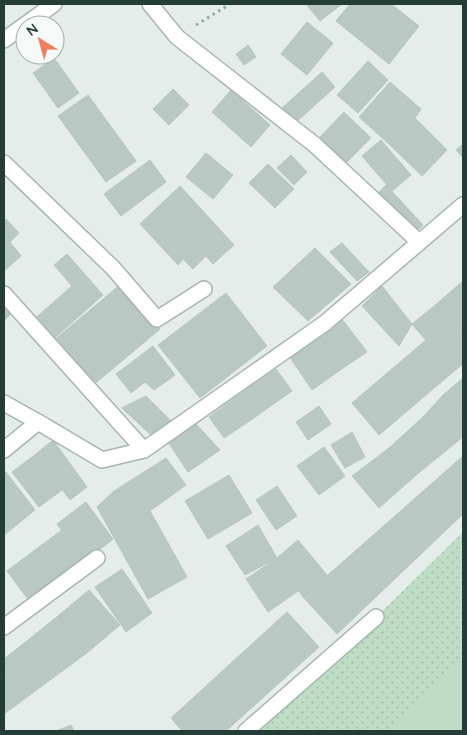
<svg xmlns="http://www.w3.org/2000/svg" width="467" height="735" font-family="Quicksand,sans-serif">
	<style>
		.grass { fill: url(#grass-dots) }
		.pitch { fill: #beddc5 }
		.building { fill: #b9c8c2; stroke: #b6c7bf }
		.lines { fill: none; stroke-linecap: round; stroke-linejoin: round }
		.minor-casing { stroke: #a7b5b0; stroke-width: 18 }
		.path { stroke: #85b0a1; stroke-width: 3; stroke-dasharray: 2.5 4; stroke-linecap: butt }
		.minor { stroke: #fff; stroke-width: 15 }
	</style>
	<defs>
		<pattern id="grass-dots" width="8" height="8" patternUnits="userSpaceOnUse" patternTransform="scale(1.25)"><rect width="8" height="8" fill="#beddc5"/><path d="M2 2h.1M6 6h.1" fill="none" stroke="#a3bfaa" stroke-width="1.8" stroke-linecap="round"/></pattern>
	</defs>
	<rect width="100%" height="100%" fill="#e4ede9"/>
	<!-- grass -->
	<path class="grass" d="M463,532V731H260Z"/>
	<!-- pitch -->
	<path class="pitch" d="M463,660V731H390Z"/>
	<!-- building -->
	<path class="building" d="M306,4H342L320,21Z
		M350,4H391L419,26L389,64L336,21Z
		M307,22L333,43L307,75L281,54Z
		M248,45L256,57L244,65L236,54Z
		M54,58L79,93L58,108L33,73Z
		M368,61L388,80L358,113L337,95Z
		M322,72L335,87L295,123L282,108Z
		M390,82L421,109L415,118L389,144L359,117Z
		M173,89L189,105L169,125L153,109Z
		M231,90L270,125L251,147L212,112Z
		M88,95L136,161L106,182L58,116Z
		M344,112L371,138L345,164L319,138Z
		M415,118L447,150L422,176L389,144Z
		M381,140L411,175L392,191L362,156Z
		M463,144V158L456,150Z
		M206,153L233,175L213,199L186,177Z
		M291,155L307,172L294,185L277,168Z
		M150,160L166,182L121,216L104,194Z
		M268,164L294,189L275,208L249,183Z
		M386,185L423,225L414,234L377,194Z
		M180,186L234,245L213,264L206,256L193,269L183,259L178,265L140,224Z
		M6,219L19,233L4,248V221Z
		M10,242L21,256L4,271V248Z
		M342,243L369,272L357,281L330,252Z
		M315,248L351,284L308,321L273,287Z
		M67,254L103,295L50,342L32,321L72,286L54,265Z
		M463,281V341L433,307Z
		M122,283L136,300L117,317L102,300Z
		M382,286L412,324L399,346L362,306Z
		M226,293L267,346L200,398L158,345Z
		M102,300L141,345L92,386L53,341Z
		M136,300L160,329L141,345L117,317Z
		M4,304L12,313L4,321Z
		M433,307L463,341V364L453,372L412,324Z
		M342,319L367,352L343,368L320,335Z
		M320,335L343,368L312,390L289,356Z
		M426,340L453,372L379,435L352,403Z
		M153,346L175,375L154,390L145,382L131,393L116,374Z
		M276,369L292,391L251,420L235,398Z
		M463,378V417L443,395Z
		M443,395L463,417V437L453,445L424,416Z
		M146,396L171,421L153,437L122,408Z
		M235,398L251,420L224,438L209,417Z
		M319,406L331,424L308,440L296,422Z
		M424,416L453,445L415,476L389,448Z
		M196,424L220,450L188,472L168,442Z
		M352,432L365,457L345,468L331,445Z
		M53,440L87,487L70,500L36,454Z
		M324,447L345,476L319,495L297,466Z
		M389,448L415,476L379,508L352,476Z
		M36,454L62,490L39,507L12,472Z
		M463,456V514L337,634L303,597Z
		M166,458L186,485L136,521L114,491Z
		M6,472L35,510L4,535V473Z
		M229,475L252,513L208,539L185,501Z
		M277,486L297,516L276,530L256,500Z
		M114,491L136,521L150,511L187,577L148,599L97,507Z
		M86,502L113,539L85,561L57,524Z
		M258,525L277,558L245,575L226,546Z
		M62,530L85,561L58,580L35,550Z
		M298,540L327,575L303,597L277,558Z
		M35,550L58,580L30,602L7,571Z
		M277,558L298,591L268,612L246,579Z
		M122,569L152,613L126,632L95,587Z
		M89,590L120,625L88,652L58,616Z
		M287,612L319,647L226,731H182L171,718Z
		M58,616L88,652L50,680L23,644Z
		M23,644L50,680L23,700L4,673V659Z
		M4,673L23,700L4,714Z
		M71,725L74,731H56Z"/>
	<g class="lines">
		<defs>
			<path id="minor" d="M150,4L177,37L315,145L419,242
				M4,40L54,4
				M4,163L113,268L157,319L204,289
				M4,294L144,450
				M4,403L38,422L102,460L144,450L325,323L463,205
				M4,450L38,422
				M4,627L97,558
				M246,731L376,617"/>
		</defs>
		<!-- minor casing -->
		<use href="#minor" class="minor-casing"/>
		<!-- path -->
		<path class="path" d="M196,25L230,4"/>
		<!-- minor -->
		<use href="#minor" class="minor"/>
	</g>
	<!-- border -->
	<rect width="467" height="735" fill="none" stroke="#243e37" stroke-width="10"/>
	<!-- north arrow -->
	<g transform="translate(40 40) rotate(323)"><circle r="24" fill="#f5f9f7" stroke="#a1aeaa"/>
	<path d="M0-4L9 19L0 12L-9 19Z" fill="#ee8061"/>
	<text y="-8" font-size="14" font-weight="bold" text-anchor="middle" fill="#243e37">N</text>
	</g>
</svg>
